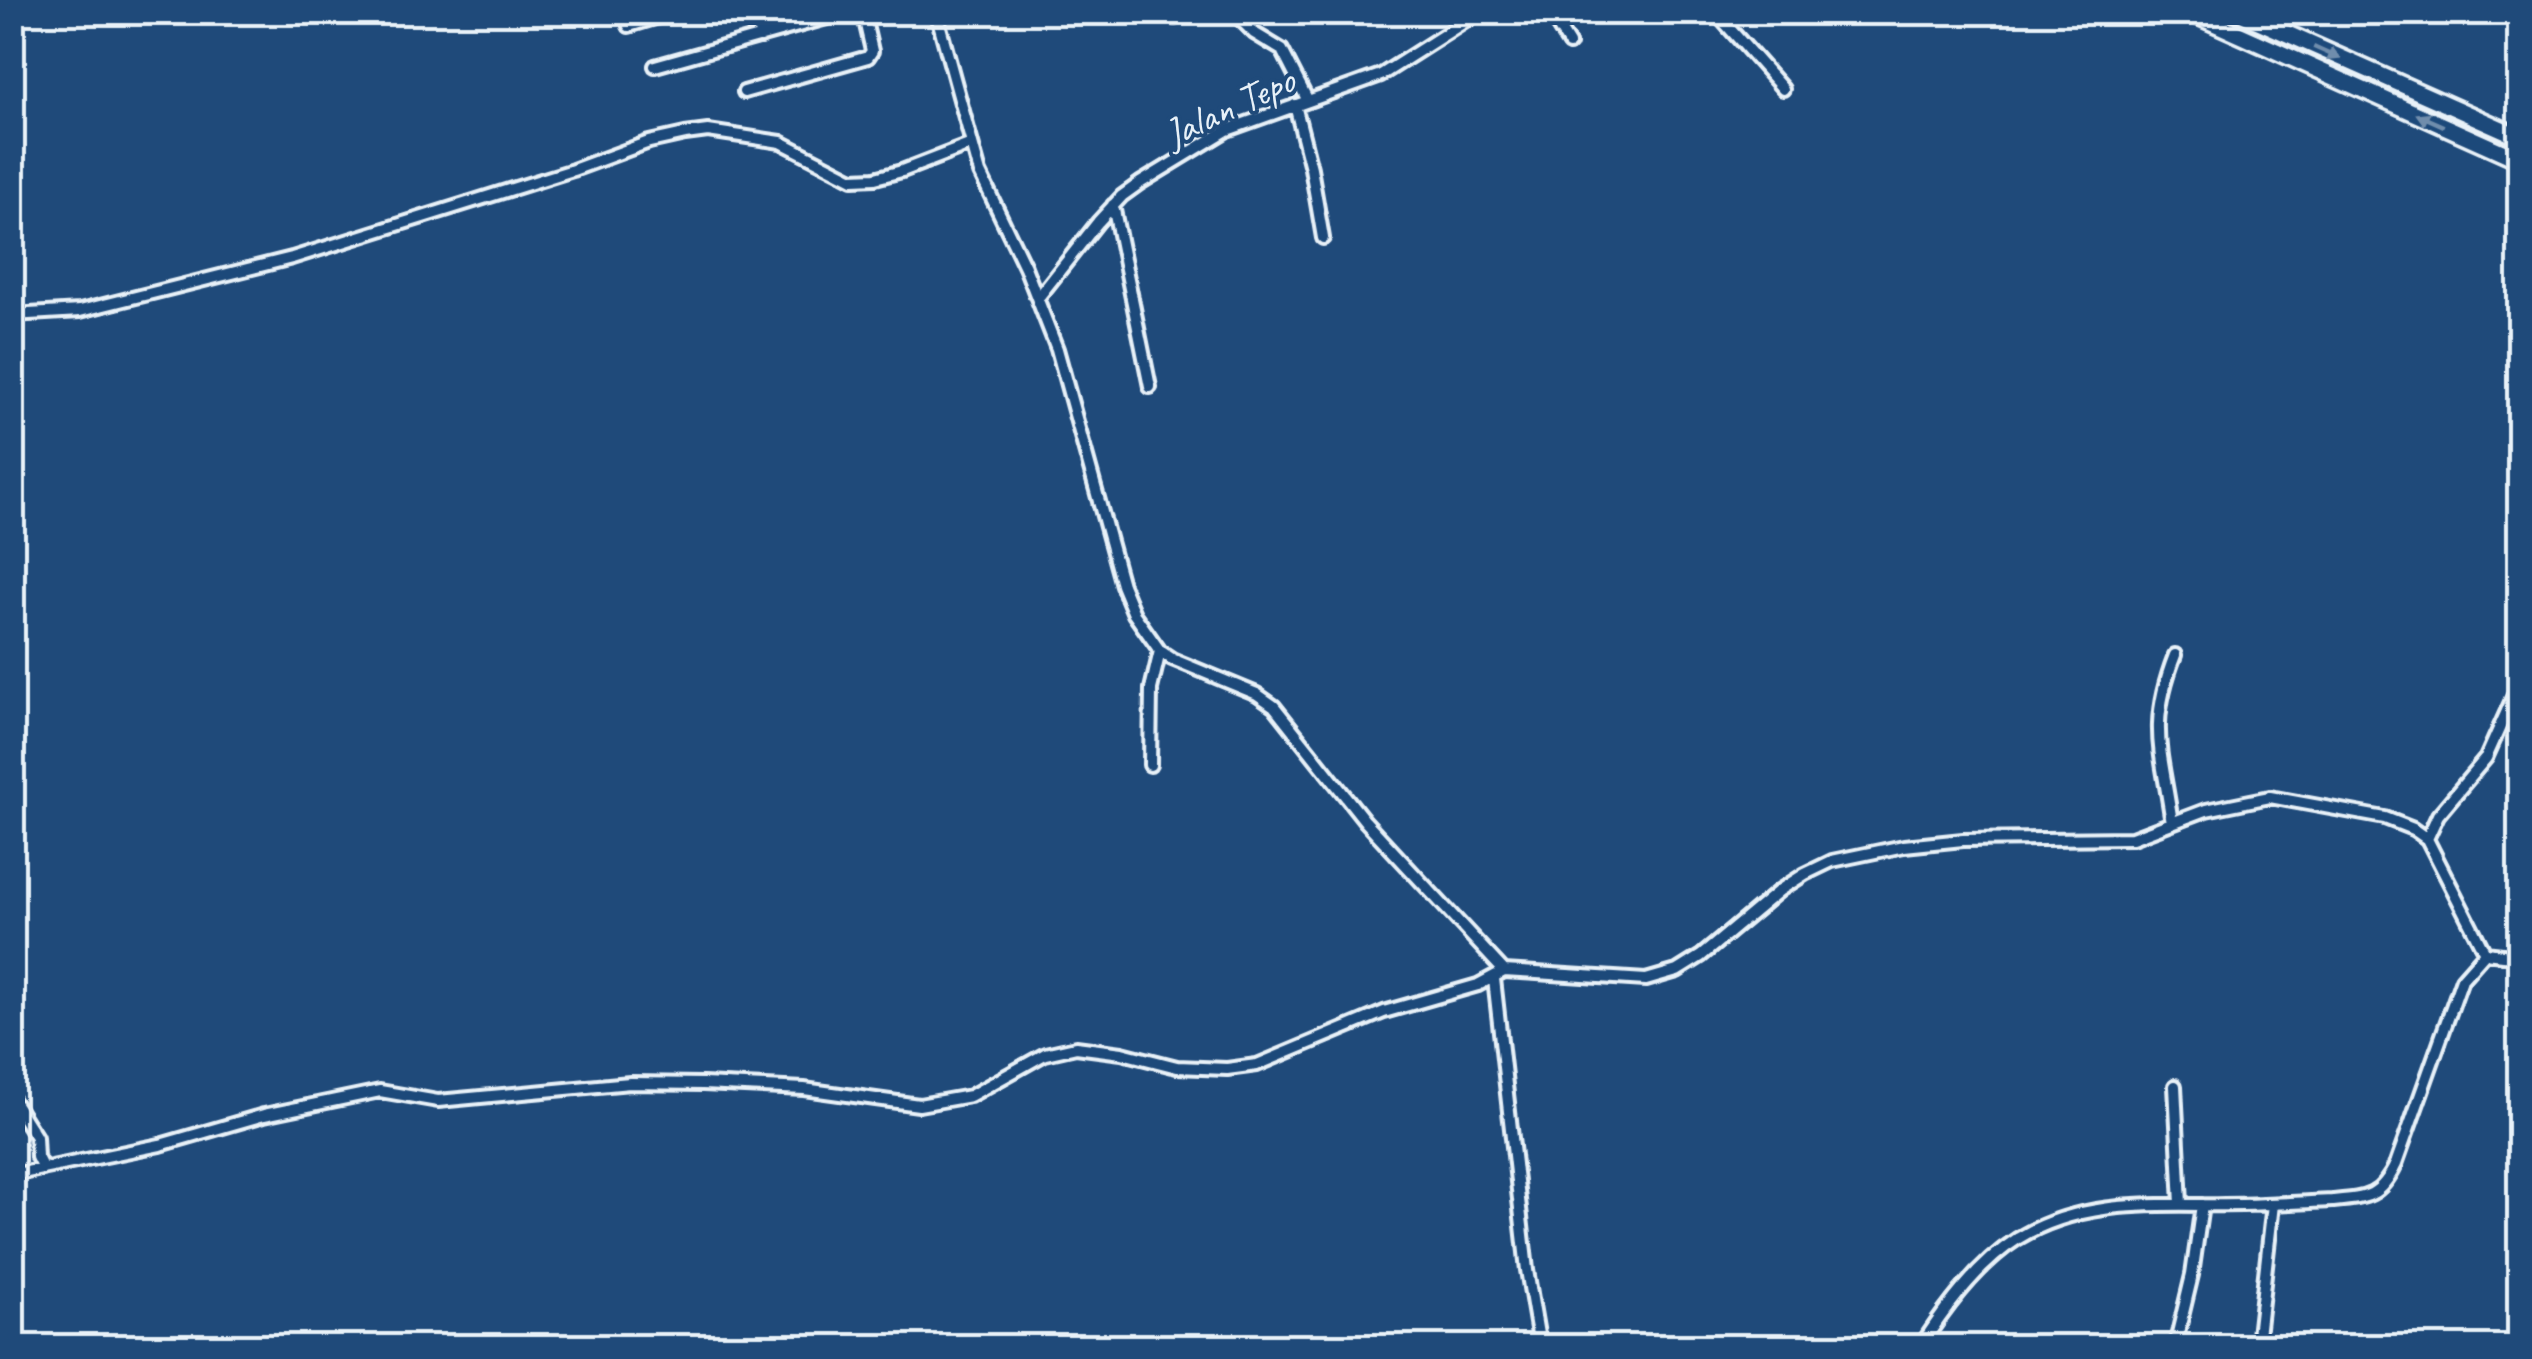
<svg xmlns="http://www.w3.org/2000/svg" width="2532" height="1359" font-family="Caveat,sans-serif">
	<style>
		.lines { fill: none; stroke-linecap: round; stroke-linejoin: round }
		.minor-casing { stroke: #e8f1f8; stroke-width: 18 }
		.highway-casing { stroke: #e8f1f8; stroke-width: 22 }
		.minor { stroke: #1f4a7a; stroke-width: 10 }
		.highway { stroke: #1f4a7a; stroke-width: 15 }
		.oneway { fill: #6f8dac }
		.labels { text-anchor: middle; stroke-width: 8; stroke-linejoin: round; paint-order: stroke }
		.street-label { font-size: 40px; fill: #e8f1f8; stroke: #1f4a7a }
	</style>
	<rect width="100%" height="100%" fill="#1f4a7a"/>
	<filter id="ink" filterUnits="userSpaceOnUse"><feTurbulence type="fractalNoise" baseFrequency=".01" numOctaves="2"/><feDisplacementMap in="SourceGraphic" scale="20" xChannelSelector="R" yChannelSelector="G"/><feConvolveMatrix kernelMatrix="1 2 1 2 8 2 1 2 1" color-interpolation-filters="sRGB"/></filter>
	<g filter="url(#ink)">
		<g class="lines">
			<defs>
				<path id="minor" d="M754,12L761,37
					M936,12L980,173L1025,267L1057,349L1122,585L1134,614L1160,651L1172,659L1257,694L1274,706L1365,821L1504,971
					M1168,12L1175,18L1180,12
					M1233,12L1254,33L1282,50L1308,101
					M1549,12L1569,44
					M1715,12L1783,89
					M629,26L675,12
					M655,66L848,12
					M744,92L868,57L872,51L863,12
					M1295,105L1311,168L1323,238
					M1113,205L1150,387
					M1038,298L1098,222L1122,196L1140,183L1227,130L1381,75L1480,12
					M12,315L80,311L292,258L573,170L649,142L685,134L708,131L781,142L853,179L875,178L902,171L972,144
					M1150,765L1151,689L1160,651
					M2172,823C2162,751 2147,727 2175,655
					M2427,839L2438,815L2486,758L2520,682
					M2485,953L2520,957
					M1494,979L1527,1270L1540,1346
					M2175,1086L2181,1204
					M12,1099L36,1137L37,1157L43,1169
					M12,1175L160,1145L264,1115L380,1091L438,1101L630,1083L703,1084L804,1089L919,1105L970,1096L1045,1054L1076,1047L1122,1053L1177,1067L1227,1069L1257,1065L1384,1012L1478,985L1504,971L1646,980L1677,971L1701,956L1780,890L1805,874L1832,861L1904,846L1963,840L2132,838L2206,810L2270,797L2385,818L2413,829L2427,839L2485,953
					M2258,1336L2273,1204
					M1921,1346C1945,1308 1978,1264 2017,1239C2073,1204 2139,1204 2202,1205C2245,1206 2289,1203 2332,1201C2366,1198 2380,1198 2396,1164L2462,979L2485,953
					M2175,1346L2192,1275L2202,1205"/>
				<path id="highway" d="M2189,12L2520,160
					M2238,12L2520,137"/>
			</defs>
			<!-- minor casing -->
			<use href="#minor" class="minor-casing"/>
			<!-- highway casing -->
			<use href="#highway" class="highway-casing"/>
			<!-- minor -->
			<use href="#minor" class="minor"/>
			<!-- highway -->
			<use href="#highway" class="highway"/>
		</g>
		<!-- one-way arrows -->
		<defs><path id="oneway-solid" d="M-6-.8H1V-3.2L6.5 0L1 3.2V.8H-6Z" transform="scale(2.5)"/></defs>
		<g class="oneway">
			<use href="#oneway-solid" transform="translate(2327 53) rotate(24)"/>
			<use href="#oneway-solid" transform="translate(2430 120) rotate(-156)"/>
		</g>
	</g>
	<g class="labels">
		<!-- street labels -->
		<g class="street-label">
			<text transform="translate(1229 106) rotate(-25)" y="14">Jalan Tepo</text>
		</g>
	</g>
	<!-- margin -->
	<rect width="2532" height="1359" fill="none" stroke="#1f4a7a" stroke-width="50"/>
	<rect x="25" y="25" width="2482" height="1309" fill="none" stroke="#e8f1f8" stroke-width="4" filter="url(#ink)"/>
</svg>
